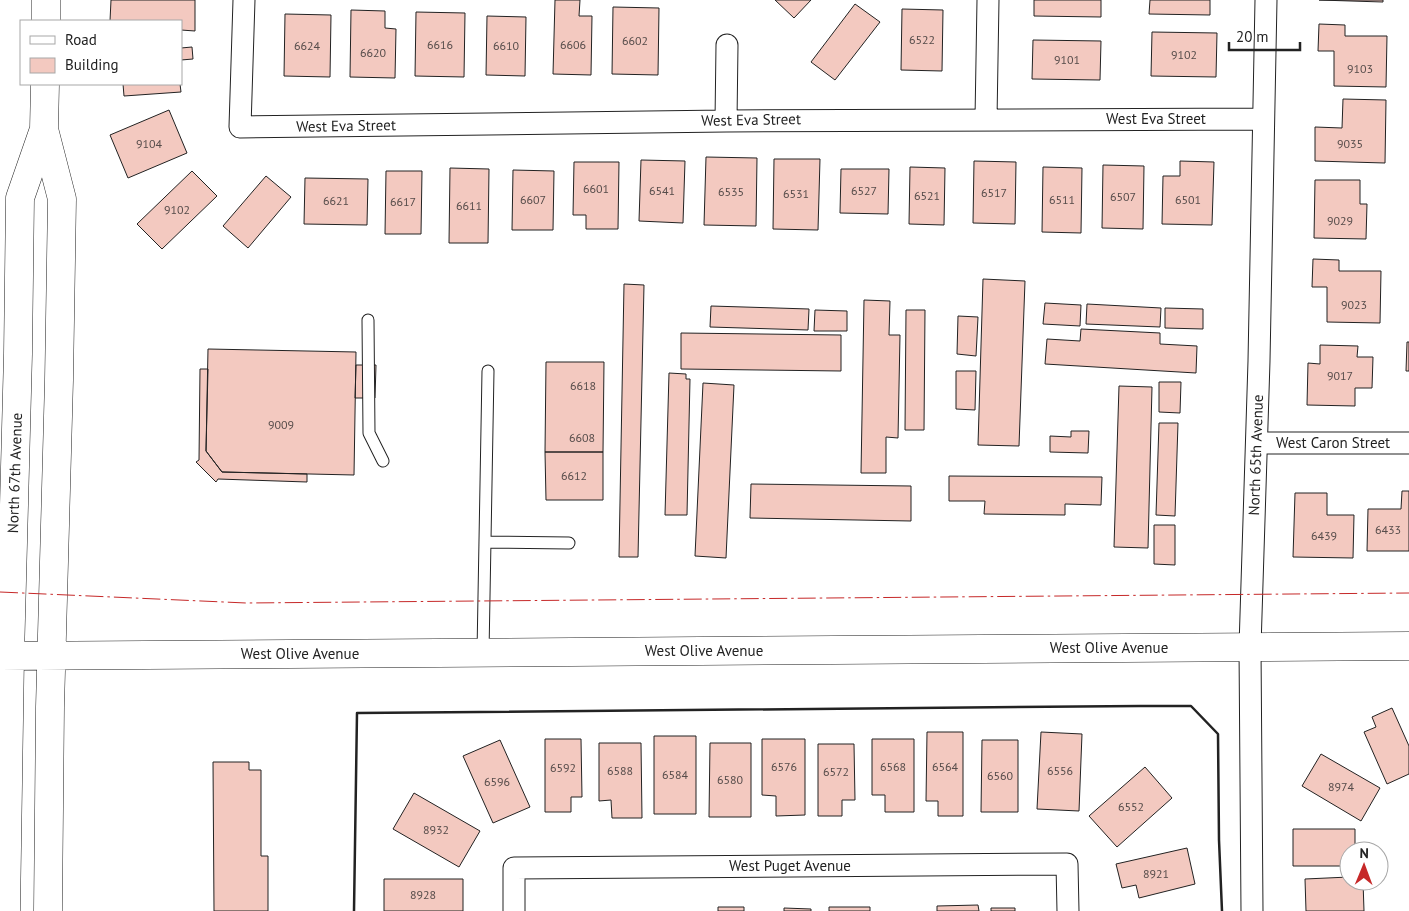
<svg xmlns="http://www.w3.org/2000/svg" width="1409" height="911" font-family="'PT Sans',sans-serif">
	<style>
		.building { fill: #f3c9c0; stroke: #222 }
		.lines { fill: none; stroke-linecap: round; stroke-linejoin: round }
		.service-casing { stroke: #222; stroke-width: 13 }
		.minor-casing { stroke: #222; stroke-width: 23 }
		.secondary-casing { stroke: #222; stroke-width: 29 }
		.service { stroke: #fff; stroke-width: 11 }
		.minor { stroke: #fff; stroke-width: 21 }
		.secondary { stroke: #fff; stroke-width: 28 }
		.wall { stroke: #222; stroke-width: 2.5 }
		.power { stroke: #c62828; stroke-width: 1; stroke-dasharray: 18 4 2.5 4; stroke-linecap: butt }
		.labels { text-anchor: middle; stroke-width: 4; stroke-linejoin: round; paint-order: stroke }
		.number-label { font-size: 12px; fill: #564c4a }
		.street-label { font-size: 15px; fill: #222; stroke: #fff }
	</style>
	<rect width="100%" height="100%" fill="#fff"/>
	<!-- building -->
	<path class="building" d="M111,0H195V31L181,30V21H110Z
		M555,0H580L579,16H592L591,75L553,74Z
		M775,0H811L794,18Z
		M1034,0H1101V17L1034,16Z
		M1150,0H1210V15L1149,14Z
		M1319,0H1383V2Z
		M855,4L880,22L835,80L811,62Z
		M613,7L659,8L658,75L612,74Z
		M902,9L943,10L942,71L901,70Z
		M351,10L385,11V28L396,29L395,78L350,77Z
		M416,12L465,13L464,77L415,76Z
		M285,14L331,15L330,77L284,76Z
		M487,16L526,17L525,76L486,75Z
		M1319,24L1345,25V36H1387L1386,87L1334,86V51H1318Z
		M1152,32L1217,33L1216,77L1151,76Z
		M1033,40L1101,41L1100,80L1032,79Z
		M192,47L193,59L181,60V48Z
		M123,84H180L181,92L124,96Z
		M1343,99L1386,100L1385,163L1315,161V127L1342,128Z
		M169,110L187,153L128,178L110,135Z
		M706,157L757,158L756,226L704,225Z
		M774,159H820L818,230L773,229Z
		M641,160L685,161L683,223L639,221Z
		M974,161L1016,162L1015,224L973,223Z
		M1180,161L1214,162L1212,225L1162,224L1163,176H1180Z
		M574,162H619L618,229H586V215H573Z
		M1103,165L1144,166L1143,229L1102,228Z
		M910,167L945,168L944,225L909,224Z
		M1043,167L1082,168L1081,233L1042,232Z
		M450,168L489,169L488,243H449Z
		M841,169H889L888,214L840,213Z
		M513,170L554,171L553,230H512Z
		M192,171L217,196L162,249L137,224Z
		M386,171H422L421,234H385Z
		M266,176L291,197L248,248L223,226Z
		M305,178L368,179L367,225L304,224Z
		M1315,180H1360V204H1367L1366,239L1314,238Z
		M1313,259L1339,260V271H1381L1380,323L1327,322V287H1312Z
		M983,279L1025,281L1019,446L978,445Z
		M624,284L644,285L638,557H619Z
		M864,300L890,301L889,335H900L898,438L886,437V473H861Z
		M1045,303L1081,305L1080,326L1043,324Z
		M1087,304L1161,308L1160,327L1086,324Z
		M711,306L809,309L808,330L710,327Z
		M1165,308L1203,309V329L1165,328Z
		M815,310L847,311V331H814Z
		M906,310H925L924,430H905Z
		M958,316L978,317L976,356L957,354Z
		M1081,329L1160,333V344L1197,346L1196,373L1045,364L1047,339L1080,341Z
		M681,333L841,335V371L681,369Z
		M1407,342H1409V371H1406Z
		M1320,345L1358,346L1357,357H1373L1372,388H1355V406L1307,405L1308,363L1320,364Z
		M208,349L356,352L354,475L222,472L206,451Z
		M546,362H604L603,452H545Z
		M356,365H376L375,398H355Z
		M200,369H208L206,451L222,472L307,474V482L218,479L216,482L196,462L199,460Z
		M956,371H976L975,410L956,409Z
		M669,373L686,374V379H690L687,515H665Z
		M1159,382H1181L1180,413L1159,412Z
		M703,383L734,385L726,558L695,556Z
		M1119,386L1152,387L1148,548L1114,547Z
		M1159,423H1178L1175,516L1156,515Z
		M1071,431H1089L1088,453L1050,452V436L1071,437Z
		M545,452H603V500H546Z
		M949,476L1102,477L1101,505L1065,504V515L984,514L985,501H949Z
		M751,484L911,486V521L750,518Z
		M1402,491H1409V551H1367L1368,509H1401Z
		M1295,493H1327V515H1354L1353,558L1293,557Z
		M1154,525H1175V565L1154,564Z
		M1392,708L1409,746V774L1387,784L1364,732L1376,727L1372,717Z
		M927,732H963V816H938V801H926Z
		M1041,732L1082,734L1079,811L1037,809Z
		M654,736H696V814H654Z
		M545,739H581L582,797H571V812H545Z
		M762,739H805V815L776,816V796L762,795Z
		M872,739H914V812H885V795H872Z
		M500,740L530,807L493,823L463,756Z
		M982,740H1018V812H981Z
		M599,743H641L642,818H612L611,800L599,801Z
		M710,743H751V817H709Z
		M818,744H854L855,800H842V816H818Z
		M1321,754L1380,788L1361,821L1302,786Z
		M213,762H249V770H261V856H268V911H214Z
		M1145,767L1172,798L1117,847L1089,816Z
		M414,793L480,831L459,867L393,829Z
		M1293,829H1355V851H1349V866H1293Z
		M1187,848L1195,884L1139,898L1136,885L1122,888L1116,864Z
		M1349,877V881H1363L1364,911H1306L1305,879Z
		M384,879H463V911H384Z
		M978,905L979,911H937V906Z
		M718,907H744V911H718Z
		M829,907H870V911H829Z
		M784,908L811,909V911H784Z
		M991,908H1015V911H991Z"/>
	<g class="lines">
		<defs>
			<path id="service" d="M368,320L369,433L383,461
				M485,542L569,543
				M483,653L488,371"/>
			<path id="minor" d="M244,0L240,127L726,121L1263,119
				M986,119L988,0
				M726,121L727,45
				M1257,443H1409
				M514,911V868L1067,864L1068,911
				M1252,911L1250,647L1259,361L1266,0"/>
			<path id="secondary" d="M46,21V0
				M45,84L44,129L62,199L59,380L50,707L48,911
				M0,656L1409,646
				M6,911L10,656L18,354L20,198L44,129"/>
		</defs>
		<!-- service casing -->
		<use href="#service" class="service-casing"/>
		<!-- minor casing -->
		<use href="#minor" class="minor-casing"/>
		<!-- secondary casing -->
		<use href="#secondary" class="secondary-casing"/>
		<!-- service -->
		<use href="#service" class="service"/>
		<!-- minor -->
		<use href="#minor" class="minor"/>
		<!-- secondary -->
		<use href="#secondary" class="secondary"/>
		<!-- wall -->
		<path class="wall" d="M354,911L357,713L1140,706H1191L1218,734L1219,840L1222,911"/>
		<!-- power -->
		<path class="power" d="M0,592L246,603L1409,593"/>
	</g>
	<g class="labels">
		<!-- number labels -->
		<g class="number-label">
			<text x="922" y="44">6522</text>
			<text x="635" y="45">6602</text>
			<text x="440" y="49">6616</text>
			<text x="573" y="49">6606</text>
			<text x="307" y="50">6624</text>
			<text x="506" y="50">6610</text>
			<text x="373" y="57">6620</text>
			<text x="1184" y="59">9102</text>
			<text x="1067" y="64">9101</text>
			<text x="1360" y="73">9103</text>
			<text x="149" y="148">9104</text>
			<text x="1350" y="148">9035</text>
			<text x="596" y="193">6601</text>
			<text x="662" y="195">6541</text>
			<text x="864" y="195">6527</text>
			<text x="731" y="196">6535</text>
			<text x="994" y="197">6517</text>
			<text x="796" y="198">6531</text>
			<text x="927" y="200">6521</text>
			<text x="1123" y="201">6507</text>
			<text x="533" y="204">6607</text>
			<text x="1062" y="204">6511</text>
			<text x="1188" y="204">6501</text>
			<text x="336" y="205">6621</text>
			<text x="403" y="206">6617</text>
			<text x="469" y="210">6611</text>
			<text x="177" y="214">9102</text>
			<text x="1340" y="225">9029</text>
			<text x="1354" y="309">9023</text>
			<text x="1340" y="380">9017</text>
			<text x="583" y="390">6618</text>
			<text x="281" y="429">9009</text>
			<text x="582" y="442">6608</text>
			<text x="574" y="480">6612</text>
			<text x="1388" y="534">6433</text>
			<text x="1324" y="540">6439</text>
			<text x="784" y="771">6576</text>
			<text x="893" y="771">6568</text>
			<text x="945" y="771">6564</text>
			<text x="563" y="772">6592</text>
			<text x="620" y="775">6588</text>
			<text x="1060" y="775">6556</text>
			<text x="836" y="776">6572</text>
			<text x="675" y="779">6584</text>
			<text x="1000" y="780">6560</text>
			<text x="730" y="784">6580</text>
			<text x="497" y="786">6596</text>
			<text x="1341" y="791">8974</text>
			<text x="1131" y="811">6552</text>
			<text x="436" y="834">8932</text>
			<text x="1156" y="878">8921</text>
			<text x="423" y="899">8928</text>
		</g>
		<!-- street labels -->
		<g class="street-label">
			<text x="1156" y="124">West Eva Street</text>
			<text transform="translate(751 120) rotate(-1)" y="5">West Eva Street</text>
			<text transform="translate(346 126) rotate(-1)" y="5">West Eva Street</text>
			<text x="1333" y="448">West Caron Street</text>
			<text transform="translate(1256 455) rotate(-88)" y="5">North 65th Avenue</text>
			<text transform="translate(15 473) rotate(-88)" y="5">North 67th Avenue</text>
			<text x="1109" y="653">West Olive Avenue</text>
			<text x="704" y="656">West Olive Avenue</text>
			<text x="300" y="659">West Olive Avenue</text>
			<text x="790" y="871">West Puget Avenue</text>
		</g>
	</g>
	<!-- legend -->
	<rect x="20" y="20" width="162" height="65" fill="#ffffff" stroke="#a7a7a7"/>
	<rect x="30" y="36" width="25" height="8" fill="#ffffff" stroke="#a7a7a7"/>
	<text x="65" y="45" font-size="15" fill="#222222">Road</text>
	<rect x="30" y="58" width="25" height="15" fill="#f3c9c0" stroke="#a7a7a7"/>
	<text x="65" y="70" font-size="15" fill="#222222">Building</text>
	<!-- north arrow -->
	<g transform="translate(1364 866) rotate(1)"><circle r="24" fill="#ffffff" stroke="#a7a7a7"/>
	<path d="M0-4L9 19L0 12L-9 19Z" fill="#c62828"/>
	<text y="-8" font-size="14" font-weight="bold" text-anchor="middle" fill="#222222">N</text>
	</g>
	<!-- scale -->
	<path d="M1229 42v8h71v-8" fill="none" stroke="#222222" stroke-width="2.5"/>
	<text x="1236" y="42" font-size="15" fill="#222222" stroke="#ffffff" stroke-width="4" paint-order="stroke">20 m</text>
</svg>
